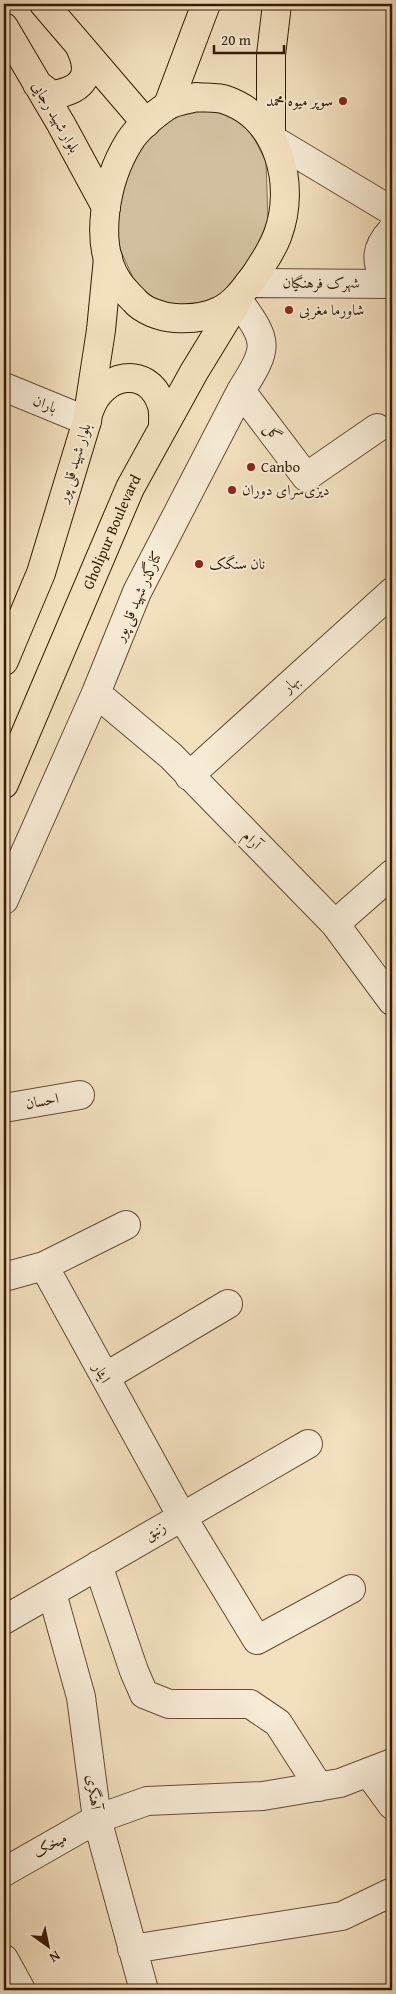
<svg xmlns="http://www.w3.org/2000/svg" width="396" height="1994" font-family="'Gentium Book Plus',Amiri,serif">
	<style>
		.green { fill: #d3bf9f; stroke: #846d52 }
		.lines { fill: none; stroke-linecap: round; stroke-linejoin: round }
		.minor-casing { stroke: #644c33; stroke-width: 30 }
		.major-casing { stroke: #351b04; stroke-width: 30 }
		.highway-casing { stroke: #351b04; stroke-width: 30 }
		.minor { stroke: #f7ebd5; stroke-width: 28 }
		.major { stroke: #f3e0bf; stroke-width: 28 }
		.highway { stroke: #f3e0bf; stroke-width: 28 }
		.poi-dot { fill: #8f2418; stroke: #f7ebd5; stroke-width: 2 }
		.labels { text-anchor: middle; stroke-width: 4; stroke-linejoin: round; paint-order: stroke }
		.poi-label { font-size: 15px; fill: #351b04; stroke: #f7ebd5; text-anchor: start }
		.street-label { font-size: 15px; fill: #351b04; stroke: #f7ebd5 }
	</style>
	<rect width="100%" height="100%" fill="#f3e0bf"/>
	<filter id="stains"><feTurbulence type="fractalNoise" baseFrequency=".004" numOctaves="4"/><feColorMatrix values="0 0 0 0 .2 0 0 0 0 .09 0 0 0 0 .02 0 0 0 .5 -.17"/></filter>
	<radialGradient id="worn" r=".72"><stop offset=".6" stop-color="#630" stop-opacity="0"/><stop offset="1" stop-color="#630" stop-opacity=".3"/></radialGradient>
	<!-- green -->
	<path class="green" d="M218,110L248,127L266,161L268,221L246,270L219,297L190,306L159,302L136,284L118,245L117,211L128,165L152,133L183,112Z"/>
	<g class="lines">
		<defs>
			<path id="minor" d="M272,139L392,211
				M249,283L392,284
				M386,283C375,261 375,248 392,230
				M4,387L87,421
				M241,391L306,477L377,428
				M96,693L171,756L335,924L392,1001
				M189,776L392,592
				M4,900L96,693L137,592L241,391C269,346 269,343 238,300
				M335,924L392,874
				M4,1108L80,1095
				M44,1266L126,1225
				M4,1277L44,1266L181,1515L257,1640L351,1589
				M105,1377L228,1304
				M98,1565L134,1671L144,1694L169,1704H250L278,1723L319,1787
				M52,1593L81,1697L97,1819L144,1990
				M4,1620L308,1444
				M368,1772L392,1805
				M4,1872L97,1819L147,1801L263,1796L340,1783L392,1763
				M132,1949L342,1916L392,1892
				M4,1959L21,1990"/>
			<path id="major" d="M44,4L146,123
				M4,27L61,124L106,207
				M37,84L52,95C84,90 94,75 79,45"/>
			<g id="highway">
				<path d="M196,97C206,98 218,97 226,100C279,118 296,185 278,234C273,249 264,261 256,274C246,287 235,304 219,311C205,318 190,319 175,318C161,317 143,311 134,300C129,295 123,289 119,283C92,245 106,179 129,142C137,129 154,115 167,106C175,101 187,100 196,97Z"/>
				<path d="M168,105L206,4"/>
				<path d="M271,135V55L277,4"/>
				<path d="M90,409C102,374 147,364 161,403C164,410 163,419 163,426"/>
				<path d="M4,661L41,573L87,421L101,330L108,258"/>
				<path id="s1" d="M4,784L130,488L194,372L238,300"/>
			</g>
		</defs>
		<!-- minor casing -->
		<use href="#minor" class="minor-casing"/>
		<!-- major casing -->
		<use href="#major" class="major-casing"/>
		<!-- highway casing -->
		<use href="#highway" class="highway-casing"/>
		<!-- minor -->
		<use href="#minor" class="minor"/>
		<!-- major -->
		<use href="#major" class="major"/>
		<!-- highway -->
		<use href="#highway" class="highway"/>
	</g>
	<!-- markers -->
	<g class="poi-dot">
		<circle cx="343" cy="101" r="5"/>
		<circle cx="289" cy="310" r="5"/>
		<circle cx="251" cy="467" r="5"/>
		<circle cx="232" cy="490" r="5"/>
		<circle cx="199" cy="564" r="5"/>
	</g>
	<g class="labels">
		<!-- poi labels -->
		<g class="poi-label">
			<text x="333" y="106" text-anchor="end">سوپر میوه محمد</text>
			<text x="299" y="315">شاورما مغربی</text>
			<text x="261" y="472">Canbo</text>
			<text x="242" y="495">دیزی‌سرای دوران</text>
			<text x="209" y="569">نان سنگک</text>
		</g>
		<!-- street labels -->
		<g class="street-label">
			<text transform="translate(56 117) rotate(60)" y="5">بلوار شهید رجایی</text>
			<text x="321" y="288">شهرک فرهنگیان</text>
			<text transform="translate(45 404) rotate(22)" y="5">باران</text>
			<text transform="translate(273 432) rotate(53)" y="5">گل</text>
			<text transform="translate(74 463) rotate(-73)" y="5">بلوار شهید قلی پور</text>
			<text dy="5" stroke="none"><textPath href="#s1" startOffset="274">Gholipur Boulevard</textPath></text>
			<text transform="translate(138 596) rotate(-66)" y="5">کنارگذر شهید قلی پور</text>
			<text transform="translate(291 684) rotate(-42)" y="5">بهار</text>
			<text transform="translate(252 840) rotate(46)" y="5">آرام</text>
			<text transform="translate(42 1101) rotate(-10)" y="5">احسان</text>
			<text transform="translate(102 1373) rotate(61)" y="5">ایثار</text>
			<text transform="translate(155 1531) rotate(-31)" y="5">زنبق</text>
			<text transform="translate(94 1792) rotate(83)" y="5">آهنگری</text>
			<text transform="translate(50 1845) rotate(-29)" y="5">میخک</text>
		</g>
	</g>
	<!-- margin -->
	<rect width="396" height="1994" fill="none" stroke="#f3e0bf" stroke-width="20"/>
	<rect x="5" y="5" width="386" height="1984" fill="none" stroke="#351b04" stroke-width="2.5"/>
	<rect x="10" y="10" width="376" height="1974" fill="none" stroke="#351b04"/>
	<!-- north arrow -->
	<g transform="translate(48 1946) rotate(147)" stroke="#f7ebd5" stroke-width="4" paint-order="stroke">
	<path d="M0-4L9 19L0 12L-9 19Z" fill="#351b04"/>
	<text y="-8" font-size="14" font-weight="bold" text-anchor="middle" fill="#351b04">N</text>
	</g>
	<!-- scale -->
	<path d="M214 45v8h70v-8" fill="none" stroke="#351b04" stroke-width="2.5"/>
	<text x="221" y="45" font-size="15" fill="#351b04" stroke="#f7ebd5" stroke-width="4" paint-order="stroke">20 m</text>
	<rect width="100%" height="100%" filter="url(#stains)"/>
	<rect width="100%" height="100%" fill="url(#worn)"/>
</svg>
